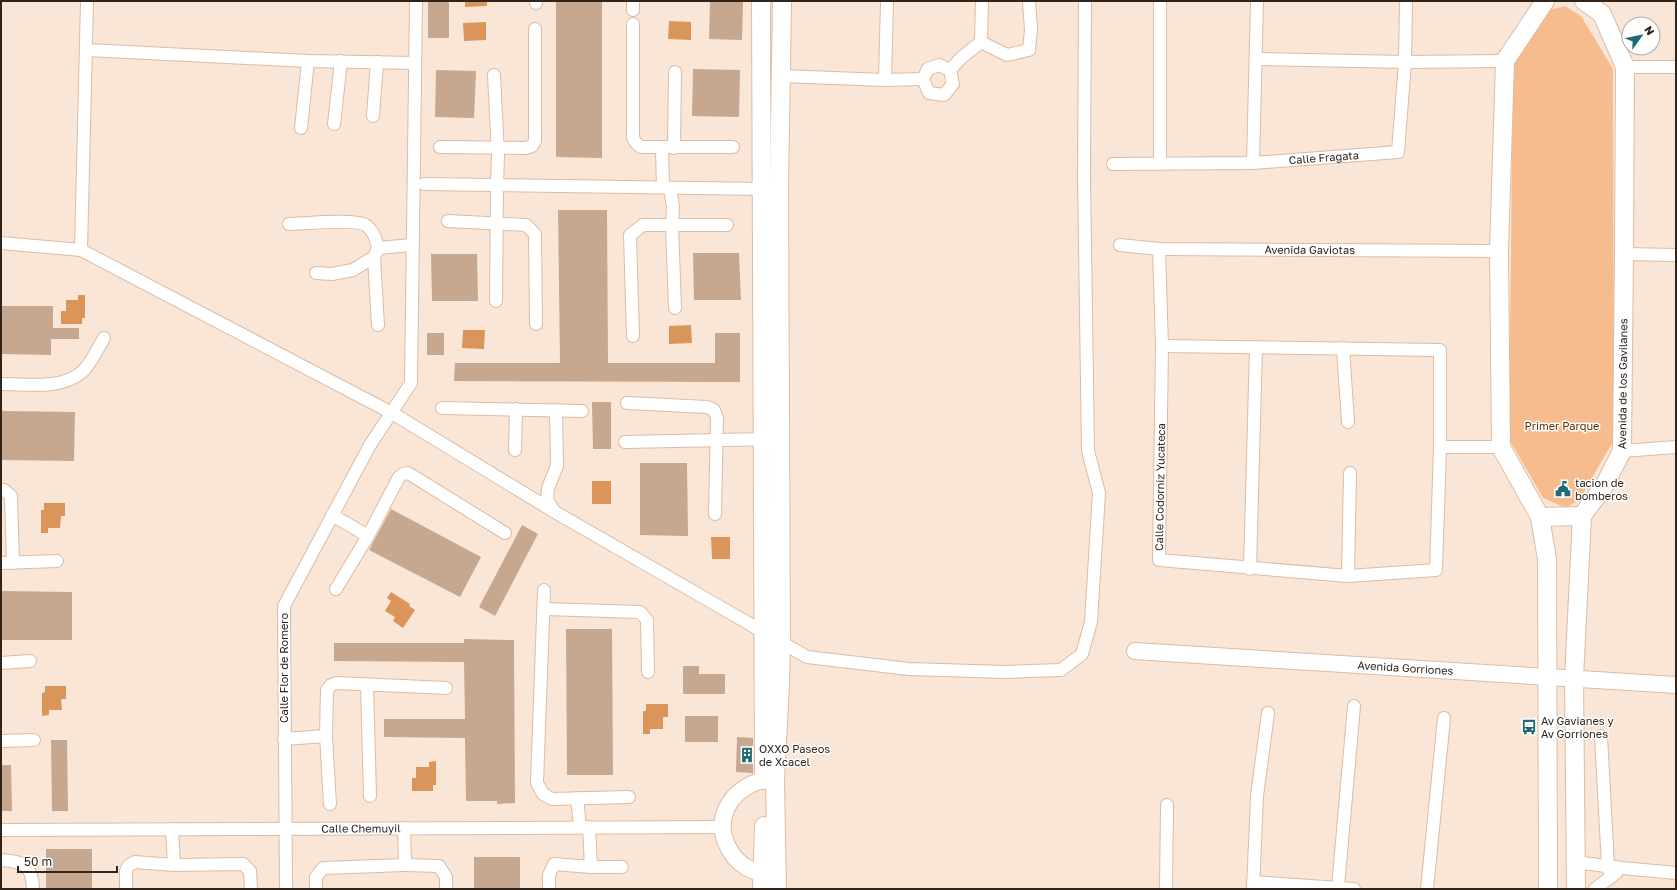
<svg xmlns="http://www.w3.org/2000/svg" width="1677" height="890" font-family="'Golos Text',sans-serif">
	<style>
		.green { fill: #f7bc8d }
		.water { fill: #da955b }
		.building { fill: #c6a78f }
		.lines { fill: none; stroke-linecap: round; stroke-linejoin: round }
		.minor-casing { stroke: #dcbca3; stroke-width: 14 }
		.tertiary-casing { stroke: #dcbca3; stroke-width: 18 }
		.secondary-casing { stroke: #dcbca3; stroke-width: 20 }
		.minor { stroke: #fff; stroke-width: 12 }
		.tertiary { stroke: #fff; stroke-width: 16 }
		.secondary { stroke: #fff; stroke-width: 18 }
		.labels { text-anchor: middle; stroke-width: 3; stroke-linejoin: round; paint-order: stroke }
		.street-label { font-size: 11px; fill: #31241b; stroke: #fff }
		.park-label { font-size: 11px; fill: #5b2f00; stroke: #fff }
		.poi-label { font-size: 11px; fill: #31241b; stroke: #fff; text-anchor: start }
	</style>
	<rect width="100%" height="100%" fill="#fae6d7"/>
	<!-- green -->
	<path class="green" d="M1565,6L1581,16L1613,69L1614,440L1579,500L1566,508L1543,498L1509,439L1513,66L1549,10Z"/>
	<!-- water -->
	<path class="water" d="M465,1H487V6L465,7Z
		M669,21L691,22V40L668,39Z
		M486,22V40L464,41L463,23Z
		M78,295H85V318H82V324H61V311H66V300H78Z
		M691,325L692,343L669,344V326Z
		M463,330H485L484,349L462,348Z
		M592,481H611V504H592Z
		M44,503H65V516H61L60,528H48V533H41V510H44Z
		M711,537H730V559H712Z
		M391,592L410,604L409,606L415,610L403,628L393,621L395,617L385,611L391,601L387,598Z
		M45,686H66V699H61L62,710H49V715L42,716V693L45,692Z
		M646,704H668V717H663V729H650V734H643V711H646Z
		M436,761V785H433V791H412V778H416V767H429V762Z"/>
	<!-- building -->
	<path class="building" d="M428,1H449V38H428Z
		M556,1H602V158L556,157Z
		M710,1H743L742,40L709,39Z
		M693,69L740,70L739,117L692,116Z
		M436,70L476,71L474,118L435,117Z
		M558,210H607L608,363H715V333H740V382L454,381L455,363H560Z
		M693,253H739L741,300H694Z
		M431,254H477L478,301H432Z
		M1,306H53V328H79V339H51V355L1,354Z
		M427,333H444V355H427Z
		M592,402H611V449H593Z
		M1,411L75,412L74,461L1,460Z
		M640,463H687L688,536L640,535Z
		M391,509L481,557L460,597L369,550Z
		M522,525L538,534L495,616L479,607Z
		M1,591L72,592V640H1Z
		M566,629H612L613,775H567Z
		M464,639L514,640L515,803L497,804V801H466L465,738L384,737V719H465L464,662L334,661V643H464Z
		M683,666H699V674H725V694H683Z
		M685,716H718V742H685Z
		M737,737L753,738V773L736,772Z
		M51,740H67L68,811H52Z
		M1,765H11L12,811H1Z
		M46,849H92V889H46Z
		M474,857H520V889H474Z"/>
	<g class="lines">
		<defs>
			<g id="minor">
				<path d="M536,1V3"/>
				<path d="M633,1V10"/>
				<path d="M1160,1V163"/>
				<path d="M633,24V138L636,143L641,147H733"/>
				<path d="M981,42L1007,55L1029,50L1031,30L1029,1"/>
				<path d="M87,50L308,61L415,63"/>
				<path d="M1256,59L1405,62L1406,1"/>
				<path d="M939,65L950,70L953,84L944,95L929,93L923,79L928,69Z"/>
				<path d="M1625,67H1676"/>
				<path d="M950,70L961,58L981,42L982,1"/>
				<path d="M494,75L498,156L497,185L496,301"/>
				<path d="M781,76L885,80L923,79"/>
				<path d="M885,80L887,1"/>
				<path d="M373,116L377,62"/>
				<path d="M334,124L341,61"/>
				<path d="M301,128L308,61"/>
				<path d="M440,147L526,148L532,146L535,141V29"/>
				<path d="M662,148L663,187"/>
				<path d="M674,148L675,72"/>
				<path d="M1253,163L1257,1"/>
				<path id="s1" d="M1113,164L1253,163L1398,152L1405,62L1505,61"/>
				<path d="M424,184L768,189"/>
				<path d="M670,188L673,207L672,225L675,308"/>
				<path d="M448,221L526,225L535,234L536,324"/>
				<path d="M289,224C303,224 358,218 367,226C374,232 376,239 378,248L412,245"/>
				<path d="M1,243L81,250L392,413L555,512L807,657L909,669L1005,672L1061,670L1082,654L1091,622L1099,493L1088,451L1084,176L1085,1"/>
				<path id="s2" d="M1120,245L1159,249L1499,251"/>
				<path d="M1159,249L1162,346L1159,560L1348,576L1436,570L1440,447H1501"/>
				<path d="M81,250L87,1"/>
				<path d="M1624,254L1676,255"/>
				<path d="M374,257L378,325"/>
				<path d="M316,273L332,274L353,270L374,257L378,248"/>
				<path d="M633,336L630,235L643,225H727"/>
				<path d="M1162,346L1440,350V447"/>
				<path d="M1343,348L1348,422"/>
				<path d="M1,384C27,384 61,390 82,372C90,365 98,348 104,338"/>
				<path d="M627,403L707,407L714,410L717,418L715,514"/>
				<path d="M442,408L582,411"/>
				<path d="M625,442L770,439"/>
				<path d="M515,450L516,409"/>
				<path d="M1622,451L1676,447"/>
				<path d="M1,490H4L11,496L13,563"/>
				<path d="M554,511L547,500L548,488L557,466L556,410"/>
				<path d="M332,515L368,536"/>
				<path d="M1,563L57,561"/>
				<path d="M1250,569L1256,347"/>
				<path d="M1348,576L1350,473"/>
				<path d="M336,589L368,536L399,477L403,474L408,473L505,533"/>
				<path d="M544,590L537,783L543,794L552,799L629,797"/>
				<path d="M544,609L640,612L647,620L648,672"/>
				<path d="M1,663L30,661"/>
				<path d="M367,685L370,796"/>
				<path d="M326,736L330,804"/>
				<path d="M1601,736L1608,866L1611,877"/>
				<path d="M284,739L326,736L327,690L331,685L336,683L446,688"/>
				<path d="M1,741L34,740"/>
				<path d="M577,798L580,827"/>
				<path d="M589,827L591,867H622"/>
				<path d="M404,828L405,865L439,866L446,877V889"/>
				<path d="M172,829L174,865"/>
				<path id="s3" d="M1,830L721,827"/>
				<path d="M1,860C24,862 32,864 33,889"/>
				<path d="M1575,862L1622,868L1676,873"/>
				<path d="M1253,882L1354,889"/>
				<path d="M1338,887L1354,706"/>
				<path d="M126,889V871L128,866L135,862L174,865L243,864L250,871L251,889"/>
				<path d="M286,889L284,606L370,445L411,383L416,1"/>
				<path d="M316,889V877L323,868L405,865"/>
				<path d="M549,889V875L554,864L591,867"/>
				<path d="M1166,889L1167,805"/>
				<path d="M1253,889L1257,796L1268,713"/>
				<path d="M1427,889L1444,718"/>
				<path d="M1595,889L1616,873"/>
			</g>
			<g id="tertiary">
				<path id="s4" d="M1135,651L1676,685"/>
				<path d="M775,877C765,875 755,872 746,867C737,862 730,852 726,843C716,818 729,794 754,783C760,781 768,780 775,780"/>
			</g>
			<g id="secondary">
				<path d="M761,1L764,778"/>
				<path d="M1545,1L1505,61L1499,251L1501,447L1540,517L1547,559L1548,889"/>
				<path d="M1540,517L1582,516"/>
				<path d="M762,889L764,826"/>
				<path d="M777,889L775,780L780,685L781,644L779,189L782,1"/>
				<path id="s5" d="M1576,889L1574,678L1582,516L1604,486L1622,451L1624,254L1625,67L1602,14L1584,1"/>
			</g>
		</defs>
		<!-- minor casing -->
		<use href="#minor" class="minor-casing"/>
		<!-- tertiary casing -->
		<use href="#tertiary" class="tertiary-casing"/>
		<!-- secondary casing -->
		<use href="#secondary" class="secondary-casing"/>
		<!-- minor -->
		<use href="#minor" class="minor"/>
		<!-- tertiary -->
		<use href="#tertiary" class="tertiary"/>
		<!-- secondary -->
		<use href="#secondary" class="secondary"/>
	</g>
	<!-- icons -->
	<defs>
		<symbol id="civic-bare" viewBox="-9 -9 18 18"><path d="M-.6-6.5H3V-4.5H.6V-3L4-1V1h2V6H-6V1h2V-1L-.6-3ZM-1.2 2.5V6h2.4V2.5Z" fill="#206a75" stroke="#fff" stroke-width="2.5" paint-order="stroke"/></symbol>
		<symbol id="bus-bare" viewBox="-9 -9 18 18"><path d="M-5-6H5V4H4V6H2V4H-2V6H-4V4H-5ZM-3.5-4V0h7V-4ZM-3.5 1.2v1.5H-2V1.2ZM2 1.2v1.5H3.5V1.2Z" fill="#206a75" stroke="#fff" stroke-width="2.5" paint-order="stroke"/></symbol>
		<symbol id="building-bare" viewBox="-9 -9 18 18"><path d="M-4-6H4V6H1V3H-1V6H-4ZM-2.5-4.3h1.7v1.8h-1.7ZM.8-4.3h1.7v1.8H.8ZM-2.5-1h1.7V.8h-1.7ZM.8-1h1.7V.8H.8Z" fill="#206a75" stroke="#fff" stroke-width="2.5" paint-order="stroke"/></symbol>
	</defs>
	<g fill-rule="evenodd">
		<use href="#civic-bare" x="1552" y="478" width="22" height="22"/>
		<use href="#bus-bare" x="1518" y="716" width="22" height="22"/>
		<use href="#building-bare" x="736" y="744" width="22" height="22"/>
	</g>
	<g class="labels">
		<!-- street labels -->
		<g class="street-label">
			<text dy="4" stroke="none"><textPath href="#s1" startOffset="211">Calle Fragata</textPath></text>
			<text dy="4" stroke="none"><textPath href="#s2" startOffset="190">Avenida Gaviotas</textPath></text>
			<text dy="4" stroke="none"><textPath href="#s5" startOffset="517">Avenida de los Gavilanes</textPath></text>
			<text transform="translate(1160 487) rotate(-89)" y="4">Calle Codorniz Yucateca</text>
			<text transform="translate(284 668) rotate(-90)" y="4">Calle Flor de Romero</text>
			<text dy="4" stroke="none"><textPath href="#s4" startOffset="271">Avenida Gorriones</textPath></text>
			<text dy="4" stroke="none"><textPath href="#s3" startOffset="360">Calle Chemuyil</textPath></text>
		</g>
		<!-- park labels -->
		<g class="park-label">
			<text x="1562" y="430">Primer Parque</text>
		</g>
		<!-- poi labels -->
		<g class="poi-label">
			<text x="1575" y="487">tacion de<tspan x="1575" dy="13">bomberos</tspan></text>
			<text x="1541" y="725">Av Gavianes y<tspan x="1541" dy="13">Av Gorriones</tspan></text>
			<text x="759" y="753">OXXO Paseos<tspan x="759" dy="13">de Xcacel</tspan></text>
		</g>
	</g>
	<!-- border -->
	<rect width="1677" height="890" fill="none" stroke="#31241b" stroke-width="4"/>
	<!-- north arrow -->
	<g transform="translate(1641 36) rotate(57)"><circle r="19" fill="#ffffff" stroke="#ada7a4"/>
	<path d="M0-3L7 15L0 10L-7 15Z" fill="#206a75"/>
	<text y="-6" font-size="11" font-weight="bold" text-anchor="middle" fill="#31241b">N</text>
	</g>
	<!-- scale -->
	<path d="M18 866v6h99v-6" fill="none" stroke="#31241b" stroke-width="2"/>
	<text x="24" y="866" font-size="12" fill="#31241b" stroke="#ffffff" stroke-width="3" paint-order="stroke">50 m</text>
</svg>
